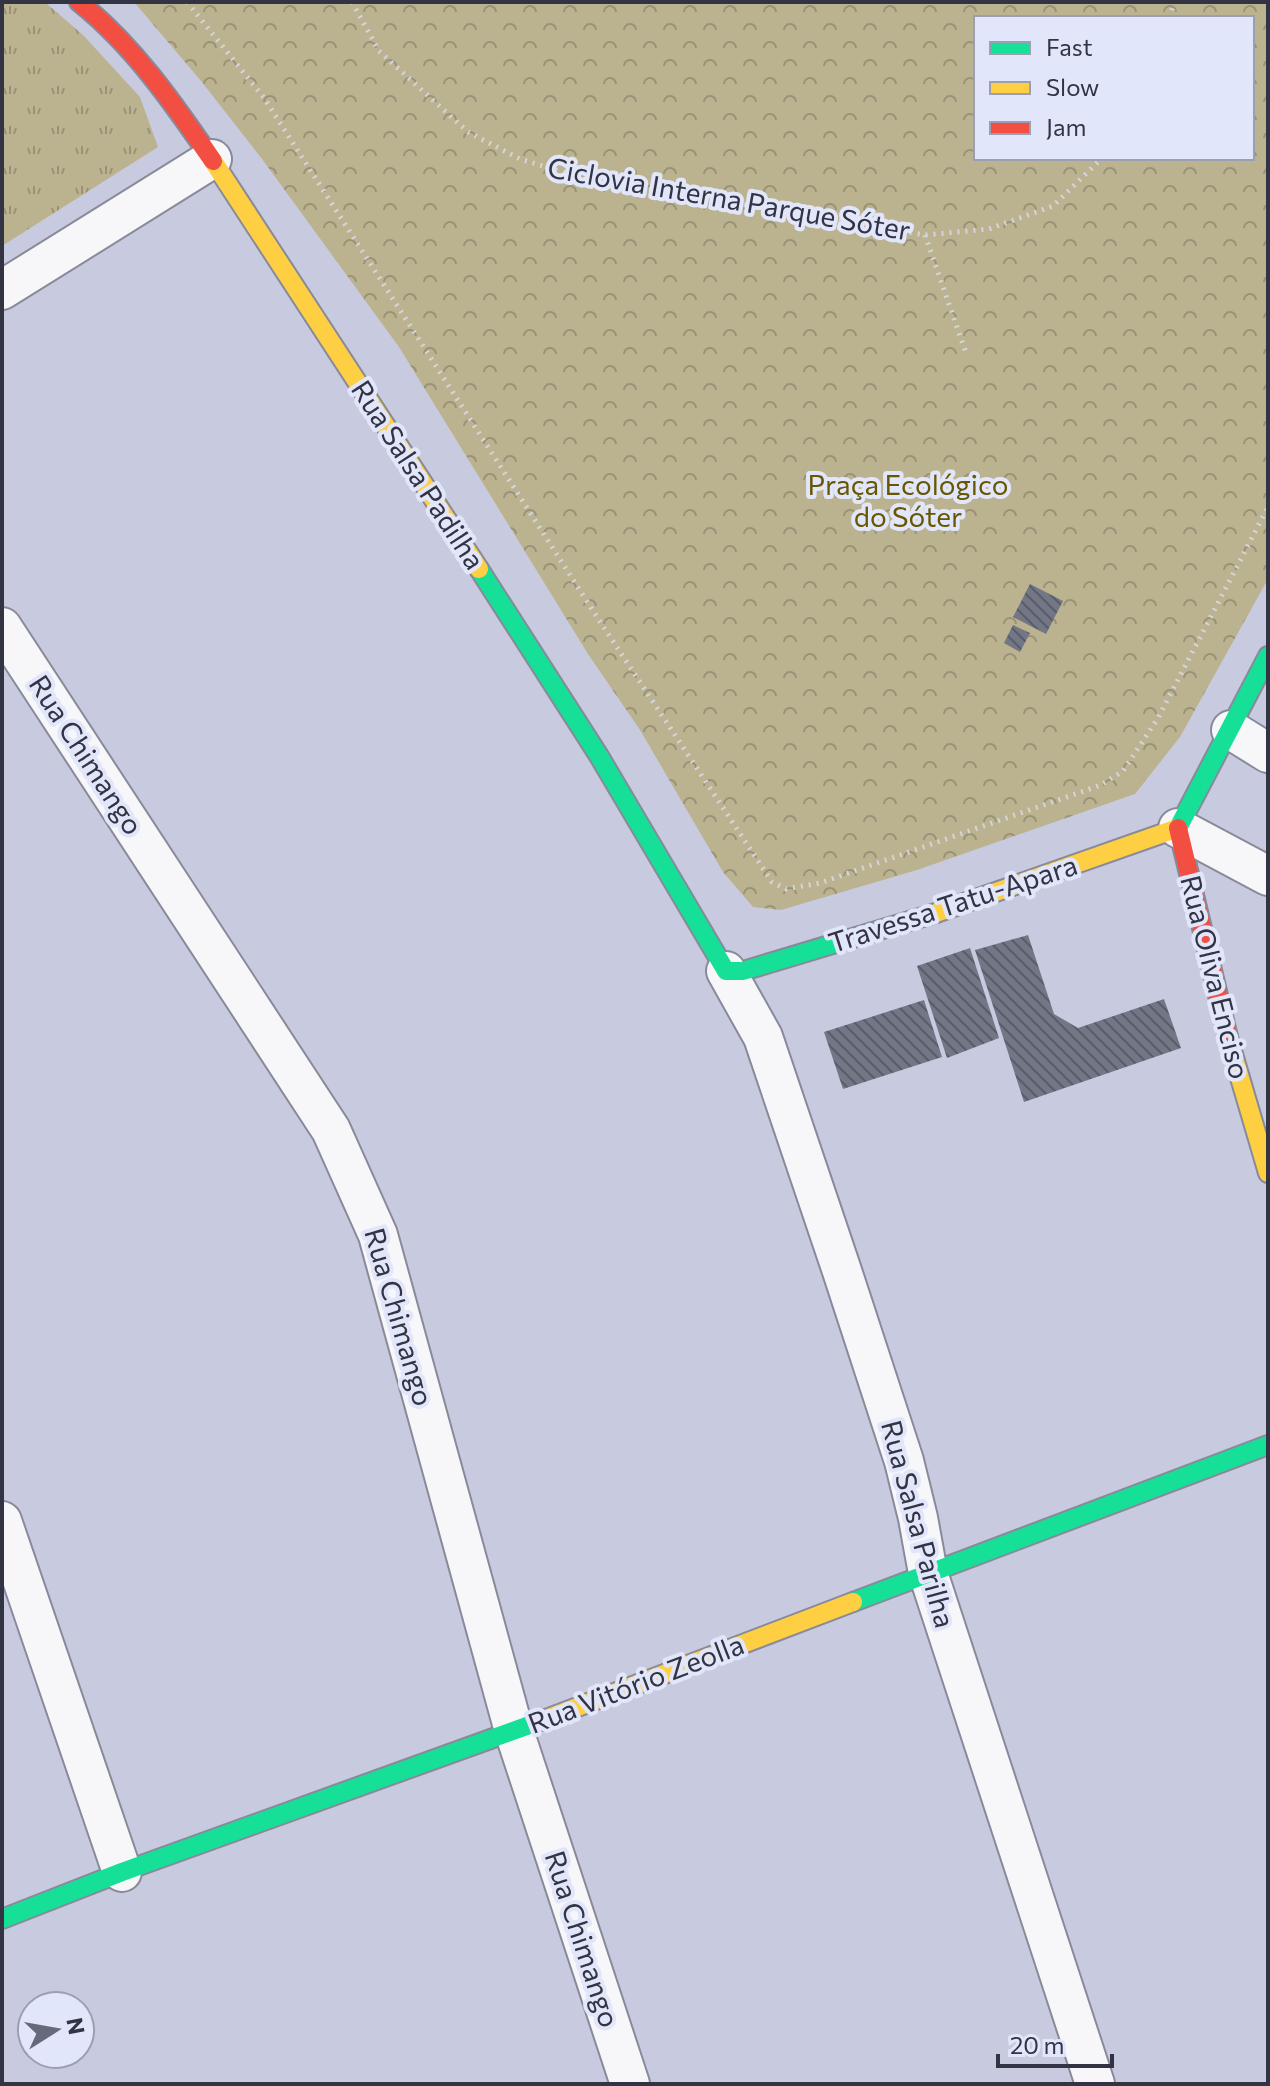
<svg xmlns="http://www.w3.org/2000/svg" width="1270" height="2086" font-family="Commissioner,sans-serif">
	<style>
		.grass { fill: url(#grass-tufts) }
		.park { fill: url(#park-crowns); fill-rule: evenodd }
		.building { fill: url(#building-back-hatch) }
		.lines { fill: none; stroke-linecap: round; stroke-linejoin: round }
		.street-casing { stroke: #888a9a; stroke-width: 42 }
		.fast-casing { stroke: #888a9a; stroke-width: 22 }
		.slow-casing { stroke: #888a9a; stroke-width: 22 }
		.jam-casing { stroke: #888a9a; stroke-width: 22 }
		.path { stroke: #d4d4db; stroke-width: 5; stroke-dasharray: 2 6; stroke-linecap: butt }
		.street { stroke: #f7f7fa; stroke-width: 38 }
		.fast { stroke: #16e098; stroke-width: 18 }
		.slow { stroke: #ffcf43; stroke-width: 18 }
		.jam { stroke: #f24e42; stroke-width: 18 }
		.labels { text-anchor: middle; stroke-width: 8; stroke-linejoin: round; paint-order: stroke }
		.street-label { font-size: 28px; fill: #323443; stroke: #e2e6fa }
		.park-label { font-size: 28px; fill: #665700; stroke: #e2e6fa }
	</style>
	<defs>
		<pattern id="grass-tufts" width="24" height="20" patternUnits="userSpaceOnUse" patternTransform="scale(2)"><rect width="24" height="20" fill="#bbb38f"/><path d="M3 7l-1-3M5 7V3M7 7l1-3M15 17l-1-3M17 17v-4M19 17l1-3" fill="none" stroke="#999276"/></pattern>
		<pattern id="park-crowns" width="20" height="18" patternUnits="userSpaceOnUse" patternTransform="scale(2)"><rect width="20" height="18" fill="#bbb38f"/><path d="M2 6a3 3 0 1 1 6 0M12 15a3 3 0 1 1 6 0" fill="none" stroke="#999276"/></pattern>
		<pattern id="building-back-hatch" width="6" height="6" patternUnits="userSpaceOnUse" patternTransform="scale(2)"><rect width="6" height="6" fill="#727685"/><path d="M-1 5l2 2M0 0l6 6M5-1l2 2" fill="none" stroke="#595c69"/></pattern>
	</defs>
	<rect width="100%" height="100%" fill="#c8cbe0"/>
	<!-- grass -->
	<path class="grass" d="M2,2H45L84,36L140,97L158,147L2,246Z"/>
	<!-- park -->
	<path class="park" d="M134,2H1268V579L1180,737L1135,794L917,870L781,910L753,907L723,872L640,730L588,654L399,347L262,159L201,81ZM976,18H1252V158H976Z"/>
	<!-- building -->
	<path class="building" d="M1030,584L1063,601L1046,634L1013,617Z
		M1013,625L1030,633L1020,652L1004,643Z
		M1028,935L1054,1014L1078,1028L1164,999L1181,1048L1024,1102L975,950Z
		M970,948L999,1038L947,1058L917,966Z
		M924,1000L942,1057L843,1089L824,1032Z"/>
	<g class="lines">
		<defs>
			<path id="street" d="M2,290L212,159
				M2,627L331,1130L378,1235L514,1731L630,2084
				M1231,730L1268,753
				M1178,828L1268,876
				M726,971L763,1037L842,1271L904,1461L918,1518L928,1573L1095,2084
				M2,1521L122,1872"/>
			<path id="fast" d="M479,569L599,756L726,971H743L936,913
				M1178,828L1268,656
				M853,1602L1268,1445
				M2,1919L122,1872L546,1719"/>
			<path id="slow" d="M213,161L479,569
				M936,913L1178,828
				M1228,1037L1268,1173
				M546,1719L853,1602"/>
			<path id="jam" d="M79,2C133,45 174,104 213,161
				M1178,828L1228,1037"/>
		</defs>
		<!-- street casing -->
		<use href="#street" class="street-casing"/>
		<!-- fast casing -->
		<use href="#fast" class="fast-casing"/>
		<!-- slow casing -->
		<use href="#slow" class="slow-casing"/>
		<!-- jam casing -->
		<use href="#jam" class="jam-casing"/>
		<!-- path -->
		<path class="path" d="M187,2L264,98L597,617L772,882L786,889L820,883L1101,785L1123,771L1158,718L1268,507
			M352,2L379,51L468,132L520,159L579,177L925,235L989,229L1053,206L1102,158
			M1170,18L1174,2
			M925,235L966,353"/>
		<!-- street -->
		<use href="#street" class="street"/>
		<!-- fast -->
		<use href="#fast" class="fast"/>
		<!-- slow -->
		<use href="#slow" class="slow"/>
		<!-- jam -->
		<use href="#jam" class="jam"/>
	</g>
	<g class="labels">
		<!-- street labels -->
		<g class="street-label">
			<text transform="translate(729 199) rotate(10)" y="10">Ciclovia Interna Parque Sóter</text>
			<text transform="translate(418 475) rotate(57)" y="10">Rua Salsa Padilha</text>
			<text transform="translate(86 755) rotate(57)" y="10">Rua Chimango</text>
			<text transform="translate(953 904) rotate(-18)" y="10">Travessa Tatu-Apara</text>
			<text transform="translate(1215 977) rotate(76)" y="10">Rua Oliva Enciso</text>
			<text transform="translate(399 1317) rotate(74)" y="10">Rua Chimango</text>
			<text transform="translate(918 1524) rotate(75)" y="10">Rua Salsa Parilha</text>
			<text transform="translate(636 1684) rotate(-21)" y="10">Rua Vitório Zeolla</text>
			<text transform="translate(582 1939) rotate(72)" y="10">Rua Chimango</text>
		</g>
		<!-- park labels -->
		<g class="park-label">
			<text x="908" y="495">Praça Ecológico<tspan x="908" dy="32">do Sóter</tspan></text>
		</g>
	</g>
	<!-- border -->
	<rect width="1270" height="2086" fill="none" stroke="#323443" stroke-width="8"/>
	<!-- legend -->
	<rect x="974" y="16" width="280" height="144" fill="#e2e6fa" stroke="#9c9fb1" stroke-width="2"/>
	<rect x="990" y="42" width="40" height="12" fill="#16e098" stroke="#9c9fb1" stroke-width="2"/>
	<text x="1046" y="56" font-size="24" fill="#323443">Fast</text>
	<rect x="990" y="82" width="40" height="12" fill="#ffcf43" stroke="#9c9fb1" stroke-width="2"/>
	<text x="1046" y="96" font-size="24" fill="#323443">Slow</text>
	<rect x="990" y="122" width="40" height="12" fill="#f24e42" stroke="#9c9fb1" stroke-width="2"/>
	<text x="1046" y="136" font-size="24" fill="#323443">Jam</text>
	<!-- north arrow -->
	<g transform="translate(56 2030) rotate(79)"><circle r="38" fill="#e2e6fa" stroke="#9c9fb1" stroke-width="2"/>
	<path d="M0-6L14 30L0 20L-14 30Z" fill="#66697a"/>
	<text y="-12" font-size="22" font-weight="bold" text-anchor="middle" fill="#323443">N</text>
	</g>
	<!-- scale -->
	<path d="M998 2054v12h114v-12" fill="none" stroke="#323443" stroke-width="4"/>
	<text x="1010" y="2054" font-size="24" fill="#323443" stroke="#e2e6fa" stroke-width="6" paint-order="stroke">20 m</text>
</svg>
